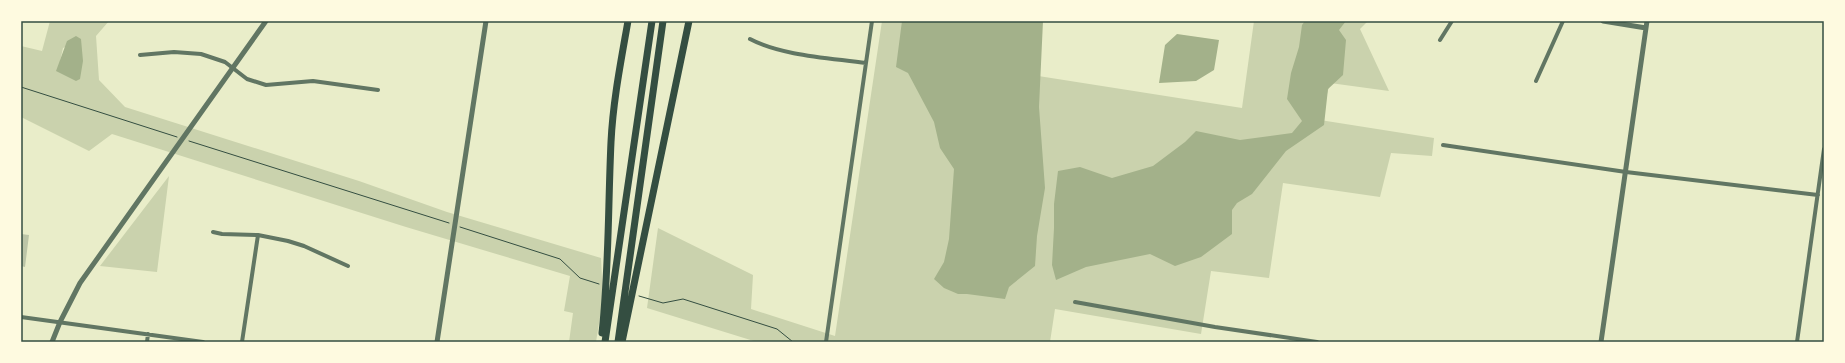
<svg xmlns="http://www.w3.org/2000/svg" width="1845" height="363" font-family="Poppins,sans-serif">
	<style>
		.green { fill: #cad2ad; fill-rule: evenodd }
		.water { fill: #a3b18a }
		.building { fill: #bcc5a7 }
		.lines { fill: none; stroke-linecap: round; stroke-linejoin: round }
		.path { stroke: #344e41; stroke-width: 1 }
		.minor { stroke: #617663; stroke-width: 4 }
		.tertiary { stroke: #617663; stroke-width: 5 }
		.motorway { stroke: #344e41; stroke-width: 7 }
		.neatline { fill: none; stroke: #344e41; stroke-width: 1.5 }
	</style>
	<rect width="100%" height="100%" fill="#e9edc9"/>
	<!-- green -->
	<path class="green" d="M50,21H109L96,36L99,80L125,107L359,181L447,212L601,258L603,298L596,342H569L573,313L564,311L570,276L406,227L112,134L89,151L21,117V46L42,51ZM81,40L59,66L63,48Z
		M882,21H1038L1032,75L1242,108L1254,21H1368L1360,29L1389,91L1330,83L1320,120L1434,138L1432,156L1391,153L1380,197L1283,183L1269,278L1211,271L1201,334L1055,309L1050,342H757L647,308L658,228L753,275L751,309L835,336Z
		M169,176L157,272L100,266Z"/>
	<!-- water -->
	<path class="water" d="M902,21H1043L1039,107L1045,188L1037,236L1035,266L1009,287L1005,299L967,294H958L944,288L934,279L944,262L949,239L954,169L940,148L934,122L908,73L896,67Z
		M1305,21H1346L1339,30L1346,40L1343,75L1328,89L1324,125L1286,151L1252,194L1237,203L1232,210V234L1201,257L1175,266L1150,254L1086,267L1056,280L1052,265L1054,228V204L1058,171L1080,167L1112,178L1153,166L1185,142L1196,131L1240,140L1292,133L1302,121L1287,99L1291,73L1299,47L1302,25Z
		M1177,34L1219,40L1214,70L1196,81L1159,83L1165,45Z
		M76,36L81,39L83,61L80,79L76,81L56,71L67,41Z"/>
	<!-- building -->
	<path class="building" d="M21,234L29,235L25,267L21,266Z"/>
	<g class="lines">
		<!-- path -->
		<path class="path" d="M21,87L177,137
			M189,141L449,223
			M460,227L560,259L580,278L599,284
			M639,296L663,303L683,299L777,329L793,342"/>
		<!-- minor -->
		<path class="minor" d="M750,39C782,56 831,58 866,63
			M1440,40L1452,21
			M140,55L174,52L201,54L225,62L247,79L266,85L313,81L378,90
			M1536,81L1563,21
			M1443,145L1626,172L1818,195
			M213,232L222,234L258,235L288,241L304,246L348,266
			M1075,302L1215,327L1317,342
			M21,317L203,342
			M147,342L148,334
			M242,342L258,235
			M826,342L872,21
			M1797,342L1824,149"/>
		<!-- tertiary -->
		<path class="tertiary" d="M1603,21L1646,28
			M52,342L60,322L80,283L266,21
			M437,342L486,21
			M1601,342L1647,21"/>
		<!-- motorway -->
		<path class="motorway" d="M602,333C609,270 608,206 611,142C613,101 621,61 628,21
			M605,342L652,21
			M618,342L663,21
			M622,342L689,21"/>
	</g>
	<!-- border -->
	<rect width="1845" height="363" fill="none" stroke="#fefae0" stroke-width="44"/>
	<rect x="22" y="22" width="1801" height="319" class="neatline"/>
</svg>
